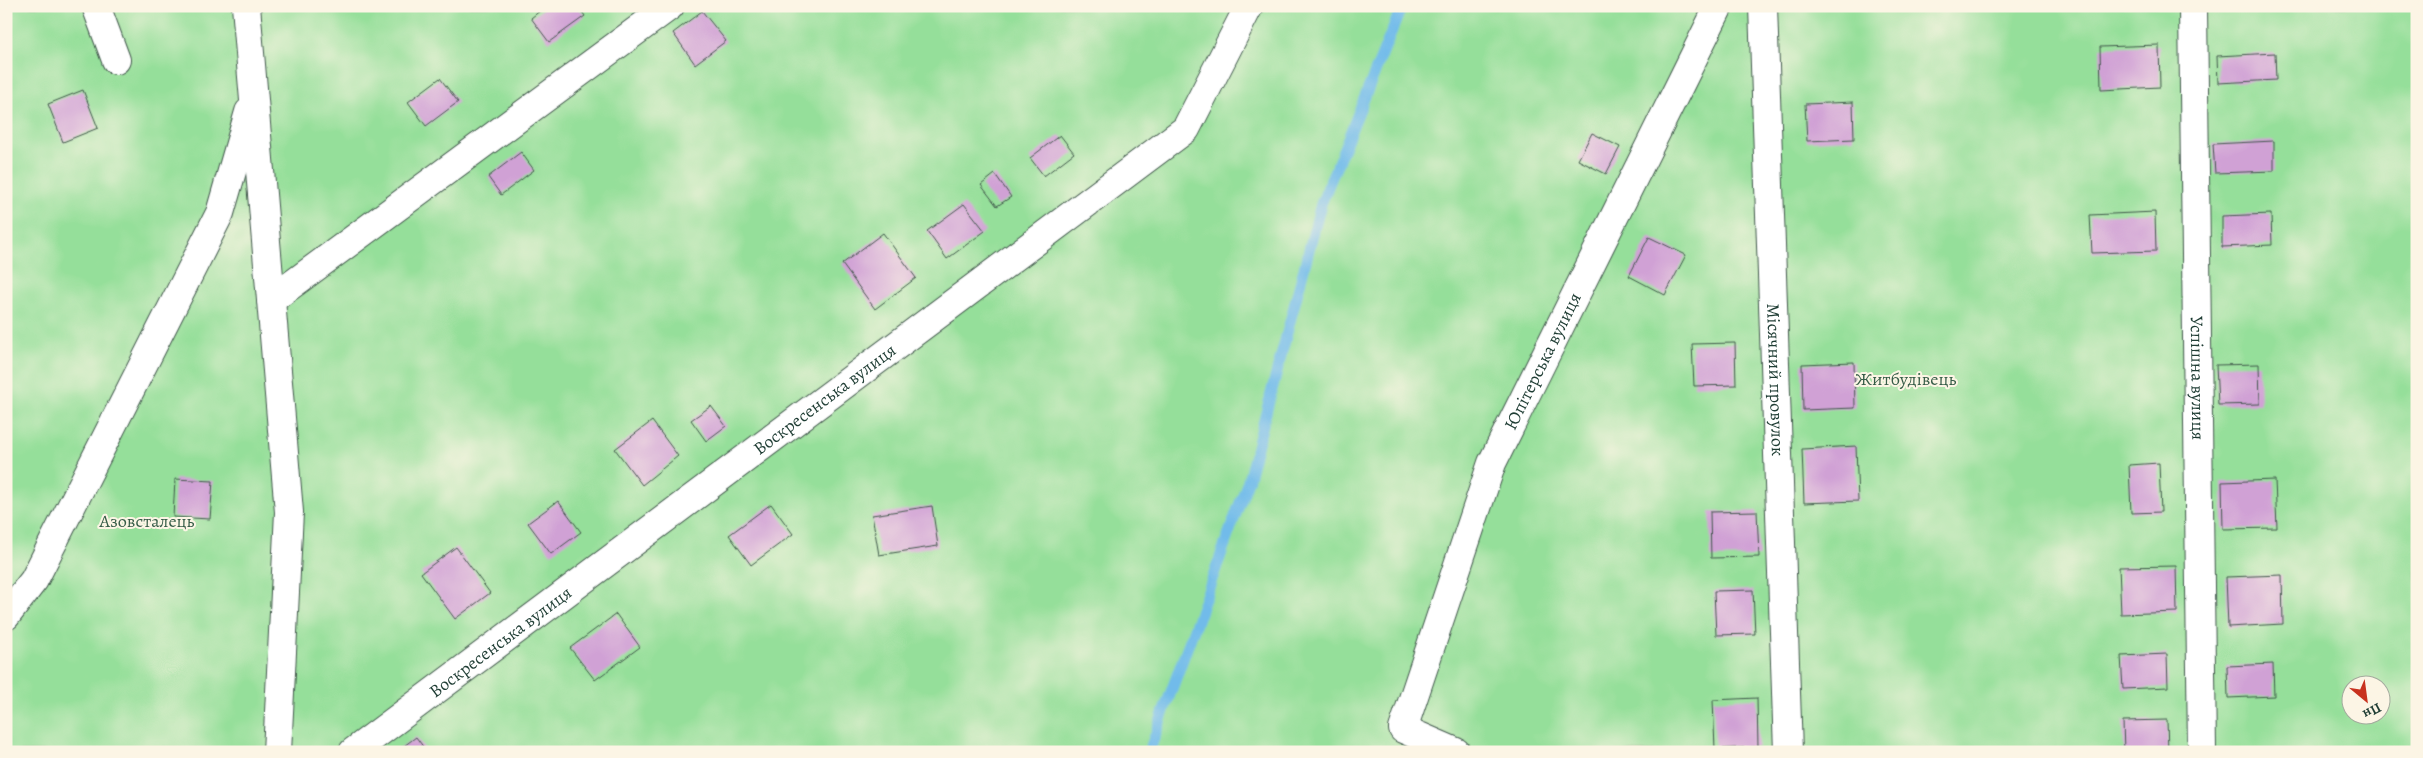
<svg xmlns="http://www.w3.org/2000/svg" width="2423" height="758" font-family="Alegreya,serif">
	<style>
		.green { fill: #95df9a; stroke: #5a8e67; fill-rule: evenodd }
		.lines { fill: none; stroke-linecap: round; stroke-linejoin: round }
		.stream { stroke: #71bbea; stroke-width: 11 }
		.building { fill: #d0a1d5 }
		.minor-casing { stroke: #3f564a; stroke-width: 30 }
		.minor { stroke: #fff; stroke-width: 28 }
		.labels { text-anchor: middle; stroke-width: 4; stroke-linejoin: round; paint-order: stroke }
		.street-label { font-size: 18px; fill: #1f3d34; stroke: #fcf5e5 }
		.park-label { font-size: 18px; fill: #375d48; stroke: #fcf5e5 }
	</style>
	<rect width="100%" height="100%" fill="#fcf5e5"/>
	<filter id="ink" filterUnits="userSpaceOnUse"><feTurbulence type="fractalNoise" baseFrequency=".02" numOctaves="2"/><feDisplacementMap in="SourceGraphic" scale="10" xChannelSelector="R" yChannelSelector="G"/><feConvolveMatrix kernelMatrix="1 2 1 2 8 2 1 2 1" color-interpolation-filters="sRGB"/></filter>
	<filter id="wash" filterUnits="userSpaceOnUse"><feTurbulence type="fractalNoise" baseFrequency=".0096" numOctaves="4" result="noise"/><feDisplacementMap in="SourceGraphic" scale="20" xChannelSelector="R" yChannelSelector="G"/><feGaussianBlur stdDeviation="1.12" result="paint"/><feColorMatrix in="noise" values="0 0 0 0 0 0 0 0 0 0 0 0 0 0 0 0 0 1.4 0 .05"/><feComposite in="paint" operator="in"/></filter>
	<g filter="url(#wash)">
		<rect width="100%" height="100%" fill="#f7e3ca"/>
		<!-- green -->
		<path class="green" d="M6,6H2417V752H6ZM2350,686H2380V716H2350Z"/>
		<g class="lines">
			<!-- stream -->
			<path class="stream" d="M1149,752L1248,481L1321,204L1402,6"/>
		</g>
		<g id="blocks">
			<!-- building -->
			<path class="building" d="M546,6H578L585,16L549,42L531,18Z
				M702,11L726,41L695,64L673,33Z
				M2159,45L2160,87L2101,90L2100,47Z
				M2275,53L2276,80L2218,83L2217,56Z
				M440,78L458,102L426,126L408,102Z
				M83,90L98,128L63,142L48,104Z
				M1853,102L1854,139L1807,141L1805,104Z
				M1592,133L1620,147L1606,174L1578,160Z
				M1060,135L1074,153L1044,176L1030,158Z
				M2274,141V171L2215,173L2213,144Z
				M521,152L534,170L501,195L488,177Z
				M995,174L1011,197L997,206L981,185Z
				M964,204L985,231L947,259L927,231Z
				M2155,212L2156,251L2092,253L2090,215Z
				M2271,214L2272,245L2222,247V216Z
				M883,233L916,278L875,309L842,264Z
				M1649,237L1686,255L1665,295L1629,276Z
				M1735,343L1736,385L1694,386L1692,344Z
				M1854,362L1855,408L1803,410L1802,364Z
				M2259,364L2260,404L2218,405L2216,365Z
				M711,406L726,426L706,441L691,420Z
				M652,421L678,456L642,485L615,449Z
				M1856,446L1858,501L1804,503L1802,449Z
				M2159,463L2161,512L2131,513L2129,465Z
				M175,479L213,481L210,519L173,517Z
				M2275,480L2277,528L2223,529L2222,482Z
				M558,501L581,532L551,554L528,523Z
				M771,504L793,534L751,565L729,535Z
				M932,506L938,546L879,555L872,515Z
				M1757,511L1759,557L1711,558L1710,512Z
				M456,547L490,593L455,619L421,573Z
				M2176,566L2177,612L2121,614L2119,567Z
				M2282,575L2283,624L2228,627L2226,577Z
				M1753,590L1755,634L1716,635L1714,591Z
				M616,614L640,647L595,680L570,648Z
				M2167,654L2168,687L2123,689L2121,656Z
				M2273,664L2274,696L2228,698L2227,666Z
				M1757,698L1758,747L1715,749L1713,700Z
				M2167,720L2168,752H2124L2123,721Z
				M416,737L427,752H396Z"/>
		</g>
	</g>
	<g filter="url(#ink)">
		<use href="#blocks" fill-opacity="0" stroke="#3f564a" stroke-width="1"/>
		<g class="lines">
			<defs>
				<g id="minor">
					<path d="M96,6L116,60"/>
					<path d="M246,6L289,512L277,752"/>
					<path id="s1" d="M1763,6L1788,752"/>
					<path id="s2" d="M2193,6L2202,752"/>
					<path d="M271,300L670,6"/>
					<path d="M6,616L34,580L220,213L249,112"/>
					<path id="s3" d="M353,752L1186,129L1249,6"/>
					<path id="s4" d="M1456,752L1403,729L1492,463L1719,6"/>
				</g>
			</defs>
			<!-- minor casing -->
			<use href="#minor" class="minor-casing"/>
			<!-- minor -->
			<use href="#minor" class="minor"/>
		</g>
	</g>
	<g class="labels">
		<!-- street labels -->
		<g class="street-label">
			<text dy="6" stroke="none"><textPath href="#s4" startOffset="452">Юпітерська вулиця</textPath></text>
			<text dy="6" stroke="none"><textPath href="#s1" startOffset="374">Місячний провулок</textPath></text>
			<text dy="6" stroke="none"><textPath href="#s2" startOffset="372">Успішна вулиця</textPath></text>
			<text dy="6" stroke="none"><textPath href="#s3" startOffset="589">Воскресенська вулиця</textPath></text>
			<text dy="6" stroke="none"><textPath href="#s3" startOffset="184">Воскресенська вулиця</textPath></text>
		</g>
		<!-- park labels -->
		<g class="park-label">
			<text x="1906" y="385">Житбудівець</text>
			<text x="147" y="527">Азовсталець</text>
		</g>
	</g>
	<!-- margin -->
	<rect width="2423" height="758" fill="none" stroke="#fcf5e5" stroke-width="25"/>
	<!-- north arrow -->
	<g transform="translate(2366 700) rotate(151)"><circle r="24" fill="#fcf5e5" stroke="#a4ab9e"/>
	<path d="M0-4L9 19L0 12L-9 19Z" fill="#c8321e"/>
	<text y="-8" font-size="14" font-weight="bold" text-anchor="middle" fill="#1f3d34">Пн</text>
	</g>
</svg>
